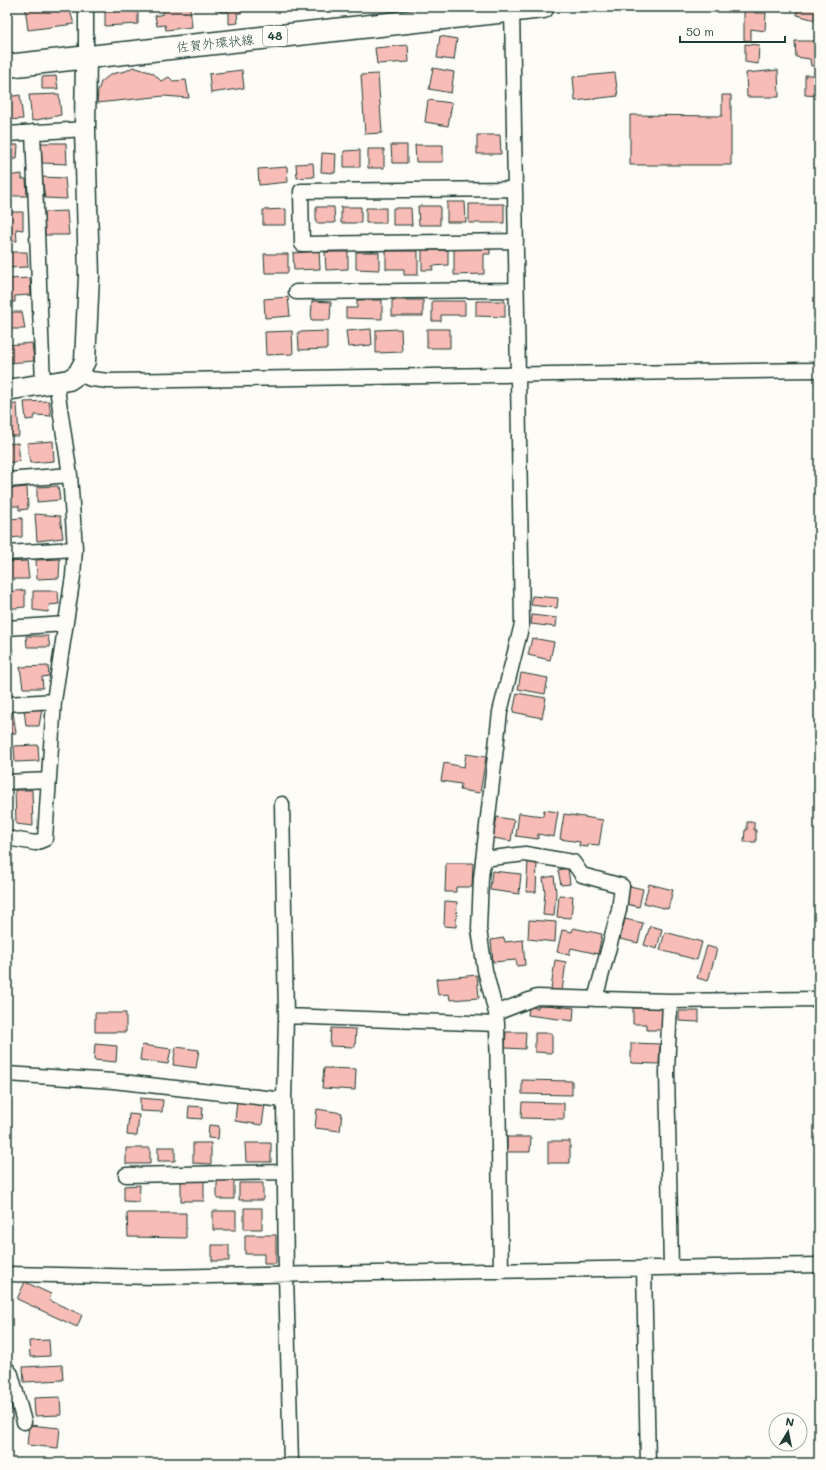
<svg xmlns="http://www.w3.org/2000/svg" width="826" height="1470" font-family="Mali,'Klee One',sans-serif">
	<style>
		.building { fill: #f7bcb5; stroke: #1f3d34 }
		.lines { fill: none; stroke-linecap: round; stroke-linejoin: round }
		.street-casing { stroke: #1f3d34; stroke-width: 17 }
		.secondary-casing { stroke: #1f3d34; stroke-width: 23 }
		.primary-casing { stroke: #1f3d34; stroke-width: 25 }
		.street { stroke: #fdfcf7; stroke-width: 14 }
		.secondary { stroke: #fdfcf7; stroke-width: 20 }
		.primary { stroke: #fdfcf7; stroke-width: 22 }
		.labels { text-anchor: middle; stroke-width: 4; stroke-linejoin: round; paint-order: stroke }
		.shield { fill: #fdfcf7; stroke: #62766e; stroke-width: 1 }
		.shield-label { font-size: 12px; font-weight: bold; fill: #1f3d34 }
		.street-label { font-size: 13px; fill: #1f3d34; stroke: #fdfcf7 }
	</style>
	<rect width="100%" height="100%" fill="#fdfcf7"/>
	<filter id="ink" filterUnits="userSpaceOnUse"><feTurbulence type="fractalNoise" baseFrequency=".025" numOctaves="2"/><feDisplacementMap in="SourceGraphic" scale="8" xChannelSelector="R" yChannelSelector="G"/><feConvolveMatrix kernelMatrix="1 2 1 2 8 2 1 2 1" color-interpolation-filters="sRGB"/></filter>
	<g filter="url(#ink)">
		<!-- building -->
		<path class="building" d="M25,7H69L74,24L28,30Z
			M105,7H138V24L105,26Z
			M163,7H190L192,27L166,30L165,25L157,26L155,16L163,14Z
			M220,7H241V13H237L238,23L229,24V12H220Z
			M744,7H756L755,13H766L765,31L751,29V41L744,40Z
			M797,7H819V26H818L819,21L797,15Z
			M440,36L457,39L454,60L437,58Z
			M795,41H819V65L811,66L810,59L796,57Z
			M745,44L759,45L758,64L745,62Z
			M408,45L409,62L377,64L375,48Z
			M133,67L153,73L161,81L169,77L173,81L186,80L189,98L164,96L97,103L98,91L101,82L111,74L126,71Z
			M433,68L454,72L451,93L429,89Z
			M242,70L244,88L211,93L209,74Z
			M778,70L779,97H747L746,73Z
			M615,73L618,96L575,101L573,77Z
			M378,74L382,133L365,134L361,75Z
			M805,75H819V96L805,95Z
			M56,76L58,89H42V77Z
			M59,94L61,115L32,121L29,95Z
			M20,95L23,119L7,120V97Z
			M722,95H731V165H630V115L722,116Z
			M428,100L452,103L448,126L425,122Z
			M477,135H500L501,154H477Z
			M41,143H66L67,164L42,163Z
			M7,145H18L17,159H7Z
			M391,145H407V163H392Z
			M415,145H443V162H416Z
			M368,149H384V168H368Z
			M360,150V167H344V151Z
			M322,153L336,154L335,173L321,172Z
			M313,163L314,177L297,178L296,164Z
			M287,167L288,182L259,185L258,169Z
			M22,174V179H26L27,196H7V176Z
			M42,177L65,178L67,199L45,198Z
			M447,202H465L466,222H447Z
			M469,204H504V223H469Z
			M418,206H440V225H419Z
			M316,207H334L335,223H316Z
			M341,207H361V223H341Z
			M366,208H386V223H366Z
			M393,208H411L412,225H393Z
			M286,209V225H263V210Z
			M67,211L69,235H45L44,212Z
			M7,212H23V230L16,229L17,241H7Z
			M490,248V254H484V274L454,275V249Z
			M422,250H448V265L432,266L433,270H422Z
			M319,251L320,269L294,270L293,253Z
			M386,251H418V275H404V269H386Z
			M7,252H27L28,267L7,268Z
			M325,252H348V269L326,270Z
			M356,252H379V270L356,269Z
			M264,254H288V273H265Z
			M30,278L31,295L15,296V302H7V279Z
			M288,297L290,316L265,318L264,299Z
			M357,300H382V319L346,318V308H357Z
			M392,300H423V316H392Z
			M312,301L331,302L330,320H311Z
			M432,301H465V315H441V321H432Z
			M476,301H505V317L476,316Z
			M7,312H22L25,329H7Z
			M371,329L372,345L348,347L346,331Z
			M401,329L402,352L376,353V330Z
			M427,329H450V348H427Z
			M292,331L293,354L266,355L265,332Z
			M327,331V349L299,350L298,332Z
			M32,343L34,361L8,363V345Z
			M49,401L51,416L35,415L34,419L26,420L24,402Z
			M17,404L19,436H7V405Z
			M53,441L54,461L30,463L27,443Z
			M18,443L20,461L7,463V444Z
			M58,486L60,500L37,502V487Z
			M27,487L28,509L19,510V506H7V489Z
			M35,514L60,516L63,538L37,541Z
			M22,518V537L7,538V519Z
			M60,559L59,578L37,579L36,560Z
			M27,561L29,579H7V562Z
			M25,590V607L7,609V592Z
			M33,591H58L59,604L49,605L48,612L33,610Z
			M532,596L558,598L557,608L531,605Z
			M532,615L557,618L556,627L531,624Z
			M26,636H48L50,647H27Z
			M532,638L554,642L550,660L528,655Z
			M7,640H11L13,659H7Z
			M48,666L49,676L42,677L43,688H23L20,667Z
			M7,669L9,686H7Z
			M521,673L548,678L545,694L518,689Z
			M517,693L546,698L542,718L513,712Z
			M24,709H42L39,726H26Z
			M7,712H13L16,733L7,734Z
			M38,745L39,761L15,762L14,746Z
			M466,754L486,757L480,793L460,790L461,784L441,781L444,763L464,767Z
			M15,790H32L33,826L16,824Z
			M7,796L9,814H7Z
			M544,810L558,812L554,837L538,834V839L516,836L519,813L543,816Z
			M564,814L603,820L599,845L588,844V847L579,846L580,842L560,839Z
			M497,817L514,820L511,841L493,838Z
			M747,822H754V830H756V842H744L745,830H747Z
			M528,862H537L536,892H526Z
			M446,863H473L472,887H456V892H445Z
			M568,868L570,884L561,885L558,870Z
			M492,871L521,874L519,894L490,890Z
			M554,876L556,892L554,916L543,915L545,892L543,878Z
			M649,884L673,890L668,909L644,903Z
			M630,886L643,889L639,907L626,904Z
			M559,895L573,896L571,918L557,917Z
			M445,901L457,902L456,927L444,926Z
			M625,919L643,923L638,943L620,939Z
			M529,920L556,922L555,942L528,939Z
			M650,926L662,929L657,949L644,945Z
			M573,928L602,934L598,954L571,948L569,955L557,952L562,930L572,932Z
			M665,932L702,942L697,960L660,950Z
			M504,938L505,942L523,940L525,965L517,966L516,960L493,962L491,940Z
			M707,946L717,949L708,981L697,978Z
			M555,960L566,962L562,991L551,989Z
			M477,975L479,998L450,1000L449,994L438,995L436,979Z
			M538,1004L574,1008L573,1021L528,1015L529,1007L538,1008Z
			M633,1008H663L662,1030H647V1024H633Z
			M679,1011H699V1022L679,1021Z
			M95,1013H126V1032H95Z
			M331,1028L356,1029L355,1047L330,1046Z
			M506,1032H526L525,1049L505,1048Z
			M535,1033H552V1053L535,1052Z
			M631,1043L660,1044L659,1064L631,1063Z
			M95,1044L117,1046L116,1062L94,1060Z
			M142,1045L171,1049L168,1064L140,1060Z
			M176,1047L199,1050L196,1068L173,1065Z
			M324,1068L356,1069L355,1090L322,1088Z
			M522,1080L572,1081V1095L522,1094Z
			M140,1098L163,1100L162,1112L140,1111Z
			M237,1100L265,1104L262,1125L235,1121Z
			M522,1102L564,1103V1119L521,1118Z
			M189,1106L203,1107L202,1119L188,1118Z
			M317,1109L342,1113L340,1131L315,1128Z
			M129,1114L139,1115L137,1136L127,1135Z
			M209,1125L219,1126L218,1139L208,1138Z
			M507,1137H531L530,1152H507Z
			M548,1141H570V1163H548Z
			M193,1143H211V1164L193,1163Z
			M245,1143H271V1162H246Z
			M158,1147H175V1161H158Z
			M126,1148H150V1164H126Z
			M181,1179H204V1201H181Z
			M217,1180H234V1199H217Z
			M239,1183H263V1200H239Z
			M140,1185L139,1202L124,1201V1186Z
			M244,1208H262V1229H244Z
			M213,1211H236V1230H213Z
			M127,1213H186V1238L128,1237Z
			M245,1235H276V1264H264V1254H245Z
			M212,1245H229V1261H212Z
			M25,1282L51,1294L49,1300L82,1315L77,1327L17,1299Z
			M49,1340L50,1356L30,1357L29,1341Z
			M62,1365L63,1380L24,1382L23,1367Z
			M7,1391L11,1409L7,1410Z
			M60,1397L61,1415L35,1416L34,1398Z
			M29,1425L60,1428L58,1448L27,1445Z"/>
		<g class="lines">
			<defs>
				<path id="street" d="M86,57V7
					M33,132L43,384
					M7,134L85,129
					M515,189L301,191L302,244L516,241
					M296,292L516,290
					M78,374L91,379L109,381C345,379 582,373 819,370
					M7,480L70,475
					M7,553L75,549
					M7,628L65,624
					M7,704L54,701
					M7,782L48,780
					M282,804L286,1016L284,1100L286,1275L291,1463
					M7,838L35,843L45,839L54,701L73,576L75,549L70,475L56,382
					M483,859L525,854L573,862L582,875L622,886L619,910L595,999
					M670,1001L667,1072L671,1268
					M496,1013L537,997L670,1001L819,999
					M286,1016L497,1024
					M7,1074L113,1081L284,1100
					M126,1175L285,1172
					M644,1268L648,1463
					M501,1271L497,1024L496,1013L485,970L479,929L481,878L500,712L522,624L512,7
					M7,1274L157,1277L819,1265
					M7,1369L11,1374L24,1422"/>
				<path id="secondary" d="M7,390L69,380L78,374L85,361L89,276L85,129L86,57"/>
				<path id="primary" d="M7,66L543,7"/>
			</defs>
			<!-- street casing -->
			<use href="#street" class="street-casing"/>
			<!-- secondary casing -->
			<use href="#secondary" class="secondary-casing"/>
			<!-- primary casing -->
			<use href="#primary" class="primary-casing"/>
			<!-- street -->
			<use href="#street" class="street"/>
			<!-- secondary -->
			<use href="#secondary" class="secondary"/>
			<!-- primary -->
			<use href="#primary" class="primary"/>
		</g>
	</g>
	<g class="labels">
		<!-- shield labels -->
		<rect class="shield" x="263" y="26" width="24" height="20" rx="3"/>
		<g class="shield-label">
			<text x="275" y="40">48</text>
		</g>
		<!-- street labels -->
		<g class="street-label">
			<text transform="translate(215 43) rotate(-6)" y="5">佐賀外環状線</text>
		</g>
	</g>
	<!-- margin -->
	<rect width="826" height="1470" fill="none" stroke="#fdfcf7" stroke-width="24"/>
	<rect x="12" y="12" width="802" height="1446" fill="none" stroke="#1f3d34" stroke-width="1.5" filter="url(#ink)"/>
	<!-- north arrow -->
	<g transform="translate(788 1432) rotate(10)"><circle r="19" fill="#fdfcf7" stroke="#a4b0a9"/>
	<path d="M0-3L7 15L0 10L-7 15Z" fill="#1f3d34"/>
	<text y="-6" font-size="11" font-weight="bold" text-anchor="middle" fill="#1f3d34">N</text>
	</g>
	<!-- scale -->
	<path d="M680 36v6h105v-6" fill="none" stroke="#1f3d34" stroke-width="2"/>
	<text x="686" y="36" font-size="12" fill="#1f3d34" stroke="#fdfcf7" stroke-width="3" paint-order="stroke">50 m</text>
</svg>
